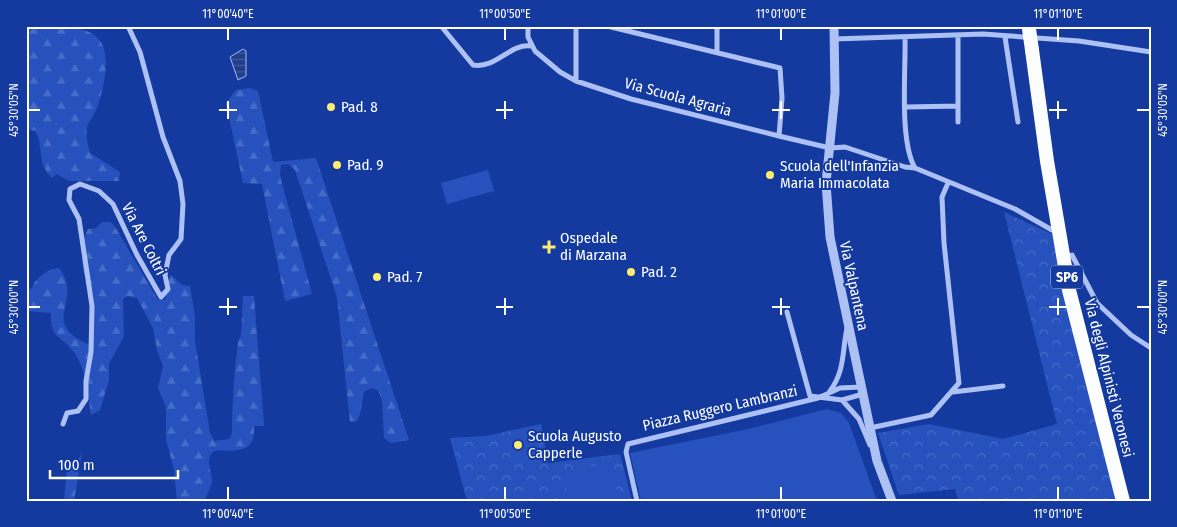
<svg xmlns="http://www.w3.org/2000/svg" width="1177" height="527" font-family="'Fira Sans Condensed',sans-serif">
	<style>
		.forest { fill: url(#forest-firs) }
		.park { fill: url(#park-crowns) }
		.pitch { fill: #2752bd }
		.water { fill: url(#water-rules); stroke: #9fb9f6 }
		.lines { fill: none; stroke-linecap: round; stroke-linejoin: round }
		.minor { stroke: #adc1f4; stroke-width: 5 }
		.tertiary { stroke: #adc1f4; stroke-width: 9 }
		.trunk { stroke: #fcfdff; stroke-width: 14 }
		.trunk-bridge { stroke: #fcfdff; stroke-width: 14 }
		.ticks { fill: none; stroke: #fff; stroke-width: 2 }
		.poi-dot { fill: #ffed70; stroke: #143a9f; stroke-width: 2 }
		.labels { text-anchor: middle; stroke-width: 4; stroke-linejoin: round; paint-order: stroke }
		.shield { fill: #143a9f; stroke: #b8c4e2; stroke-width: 1 }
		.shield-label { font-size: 14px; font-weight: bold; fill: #fff }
		.street-label { font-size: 15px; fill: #fff; stroke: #143a9f }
		.poi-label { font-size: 15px; fill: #fff; stroke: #143a9f; text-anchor: start }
		.neatline { fill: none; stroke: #fff; stroke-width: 2 }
		.ticks-label { font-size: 12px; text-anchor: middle; fill: #fff }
	</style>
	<defs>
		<pattern id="forest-firs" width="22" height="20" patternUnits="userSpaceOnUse" patternTransform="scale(1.25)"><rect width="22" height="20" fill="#2752bd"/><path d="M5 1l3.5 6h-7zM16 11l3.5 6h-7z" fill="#476cc7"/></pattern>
		<pattern id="park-crowns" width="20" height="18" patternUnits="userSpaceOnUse" patternTransform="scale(1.25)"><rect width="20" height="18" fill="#2752bd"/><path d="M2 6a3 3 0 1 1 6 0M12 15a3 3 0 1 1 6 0" fill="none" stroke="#476cc7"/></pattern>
		<pattern id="water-rules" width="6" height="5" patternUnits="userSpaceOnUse" patternTransform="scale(1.25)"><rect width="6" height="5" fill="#223d8b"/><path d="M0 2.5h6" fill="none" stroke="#435a9c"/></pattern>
	</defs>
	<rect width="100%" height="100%" fill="#143a9f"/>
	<!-- forest -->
	<path class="forest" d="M26,26C87,26 120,24 100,99C92,127 81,118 90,153L120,172L119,181H69L57,174L52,178C36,162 44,149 36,131L26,129Z
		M249,88L258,91L273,162L316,158L409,440L391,443L384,438L382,400L378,390L371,388L364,392L360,414L357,421L350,422L337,297L295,170L288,164L281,165L280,176L312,294L285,301L262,184L243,183L226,103L236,90Z
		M102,222H111L117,230L158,300L166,299L165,289L171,275L182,285L190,286L195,317V341L210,433L214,441L229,439L232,434C232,403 234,373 238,342L241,336L243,296H254L264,426H254C257,462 220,446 213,452C205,459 211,470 212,479C212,486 207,493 205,501H177L174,470L166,439V407L158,388L163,366L157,350L153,328L137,298L128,296L123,299L124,337L109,363V380L100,410L91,415C88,395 86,368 73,351C61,335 50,339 51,313L26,311V291L32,288C35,278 48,269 59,268C85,300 37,323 90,345L93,294L84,274L82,261L84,238L88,229L96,228Z
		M82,453L74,501H64L67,467L74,466Z"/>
	<!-- park -->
	<path class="park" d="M1004,212L1052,234L1117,501H959L955,489L899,495L878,433L929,424L1003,439L1057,424Z
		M541,424L548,463L620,454L632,501H467L450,438L486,436Z"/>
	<!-- pitch -->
	<path class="pitch" d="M488,170L494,191L447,204L441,183Z
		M827,409L841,413L849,423L877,501H641L630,453L748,429Z
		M612,463L618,501H568L564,470Z"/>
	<!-- water -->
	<path class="water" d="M243,49L246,51V76L238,80L230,57Z"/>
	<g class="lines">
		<!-- minor -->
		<path class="minor" d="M441,26L473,65C496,69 510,43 531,46
			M528,26V37L535,51L560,72L576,81L631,99L779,136L830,148L845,147L905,167L915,168L1015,209L1052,230
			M607,26L780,68L782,98L779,136
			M717,26V51
			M958,35V122
			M905,37C906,70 899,141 915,168
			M1005,37L1018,122
			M834,39L983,34L1079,41L1151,52
			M576,81V26
			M906,107L958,106
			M1072,255L1097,303L1131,335L1151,348
			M787,312L810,396L842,400L863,394
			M830,391C845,371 842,352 847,328
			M953,392L1003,386
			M842,400L859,419L870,445
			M63,424L67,413L78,411L86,399V381L91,352L92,306L79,219L69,200L70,189L80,184L99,191L113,204L137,255L161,297L168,289L165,275L169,255L181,239L183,204L180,181L163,137L140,52L128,26
			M870,428L931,415L959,383L944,243L942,197L948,183
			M637,501L626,452L628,444L818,398L840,388L861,387"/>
		<!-- tertiary -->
		<path class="tertiary" d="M834,26L835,93L826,183L830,237L877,461L892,501"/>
		<!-- trunk -->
		<path class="trunk" d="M1032,50L1047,161L1069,290L1123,501"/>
		<!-- trunk-bridge -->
		<path class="trunk-bridge" d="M1029,29L1032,50"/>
	</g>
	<!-- ticks -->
	<path class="ticks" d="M228,28V40M505,28V40M781,28V40M1058,28V40M228,101V119M505,101V119M781,101V119M1058,101V119M28,110H40M219,110H237M496,110H513M772,110H790M1049,110H1067M1137,110H1150M228,298V315M505,298V315M781,298V315M1058,298V315M28,307H40M219,307H237M496,307H513M772,307H790M1049,307H1067M1137,307H1150M228,487V500M505,487V500M781,487V500M1058,487V500"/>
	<!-- markers -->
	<g class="poi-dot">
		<circle cx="331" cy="107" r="5"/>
		<circle cx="337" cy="165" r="5"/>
		<circle cx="770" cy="175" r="5"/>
		<path d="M546.5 239.5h5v5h5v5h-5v5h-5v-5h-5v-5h5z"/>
		<circle cx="631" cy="272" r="5"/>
		<circle cx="377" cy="277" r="5"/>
		<circle cx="518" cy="445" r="5"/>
	</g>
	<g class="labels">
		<!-- shield labels -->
		<rect class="shield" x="1051" y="265.5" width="32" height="23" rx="4"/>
		<g class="shield-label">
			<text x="1067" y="282">SP6</text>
		</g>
		<!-- street labels -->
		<g class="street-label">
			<text transform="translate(678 97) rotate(15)" y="5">Via Scuola Agraria</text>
			<text transform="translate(144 239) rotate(63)" y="5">Via Are Coltri</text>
			<text transform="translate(854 286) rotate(78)" y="5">Via Valpantena</text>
			<text transform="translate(1109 378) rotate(76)" y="5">Via degli Alpinisti Veronesi</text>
			<text transform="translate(720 408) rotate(-13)" y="5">Piazza Ruggero Lambranzi</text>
		</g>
		<!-- poi labels -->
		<g class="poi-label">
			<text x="341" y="112">Pad. 8</text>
			<text x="347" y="170">Pad. 9</text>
			<text x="780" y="171">Scuola dell'Infanzia<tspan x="780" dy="17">Maria Immacolata</tspan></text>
			<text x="560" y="243">Ospedale<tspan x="560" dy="17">di Marzana</tspan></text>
			<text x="641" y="277">Pad. 2</text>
			<text x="387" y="282">Pad. 7</text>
			<text x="528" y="441">Scuola Augusto<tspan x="528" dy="17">Capperle</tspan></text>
		</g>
	</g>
	<!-- border -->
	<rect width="1177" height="527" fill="none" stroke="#143a9f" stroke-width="55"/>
	<!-- scale -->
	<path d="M50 470v8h128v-8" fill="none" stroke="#ffffff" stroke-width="2.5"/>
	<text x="58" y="470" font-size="15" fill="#ffffff" stroke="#143a9f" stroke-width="4" paint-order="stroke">100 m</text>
	<rect x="28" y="28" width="1122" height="472" class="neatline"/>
	<g class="ticks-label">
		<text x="228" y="18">11°00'40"E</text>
		<text x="505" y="18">11°00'50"E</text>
		<text x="781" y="18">11°01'00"E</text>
		<text x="1058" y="18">11°01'10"E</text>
		<text transform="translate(14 110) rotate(-90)" y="4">45°30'05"N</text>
		<text transform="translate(1163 110) rotate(-90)" y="4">45°30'05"N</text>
		<text transform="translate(14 307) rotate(-90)" y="4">45°30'00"N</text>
		<text transform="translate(1163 307) rotate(-90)" y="4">45°30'00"N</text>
		<text x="228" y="518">11°00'40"E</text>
		<text x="505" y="518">11°00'50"E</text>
		<text x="781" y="518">11°01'00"E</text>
		<text x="1058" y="518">11°01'10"E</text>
	</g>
</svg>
